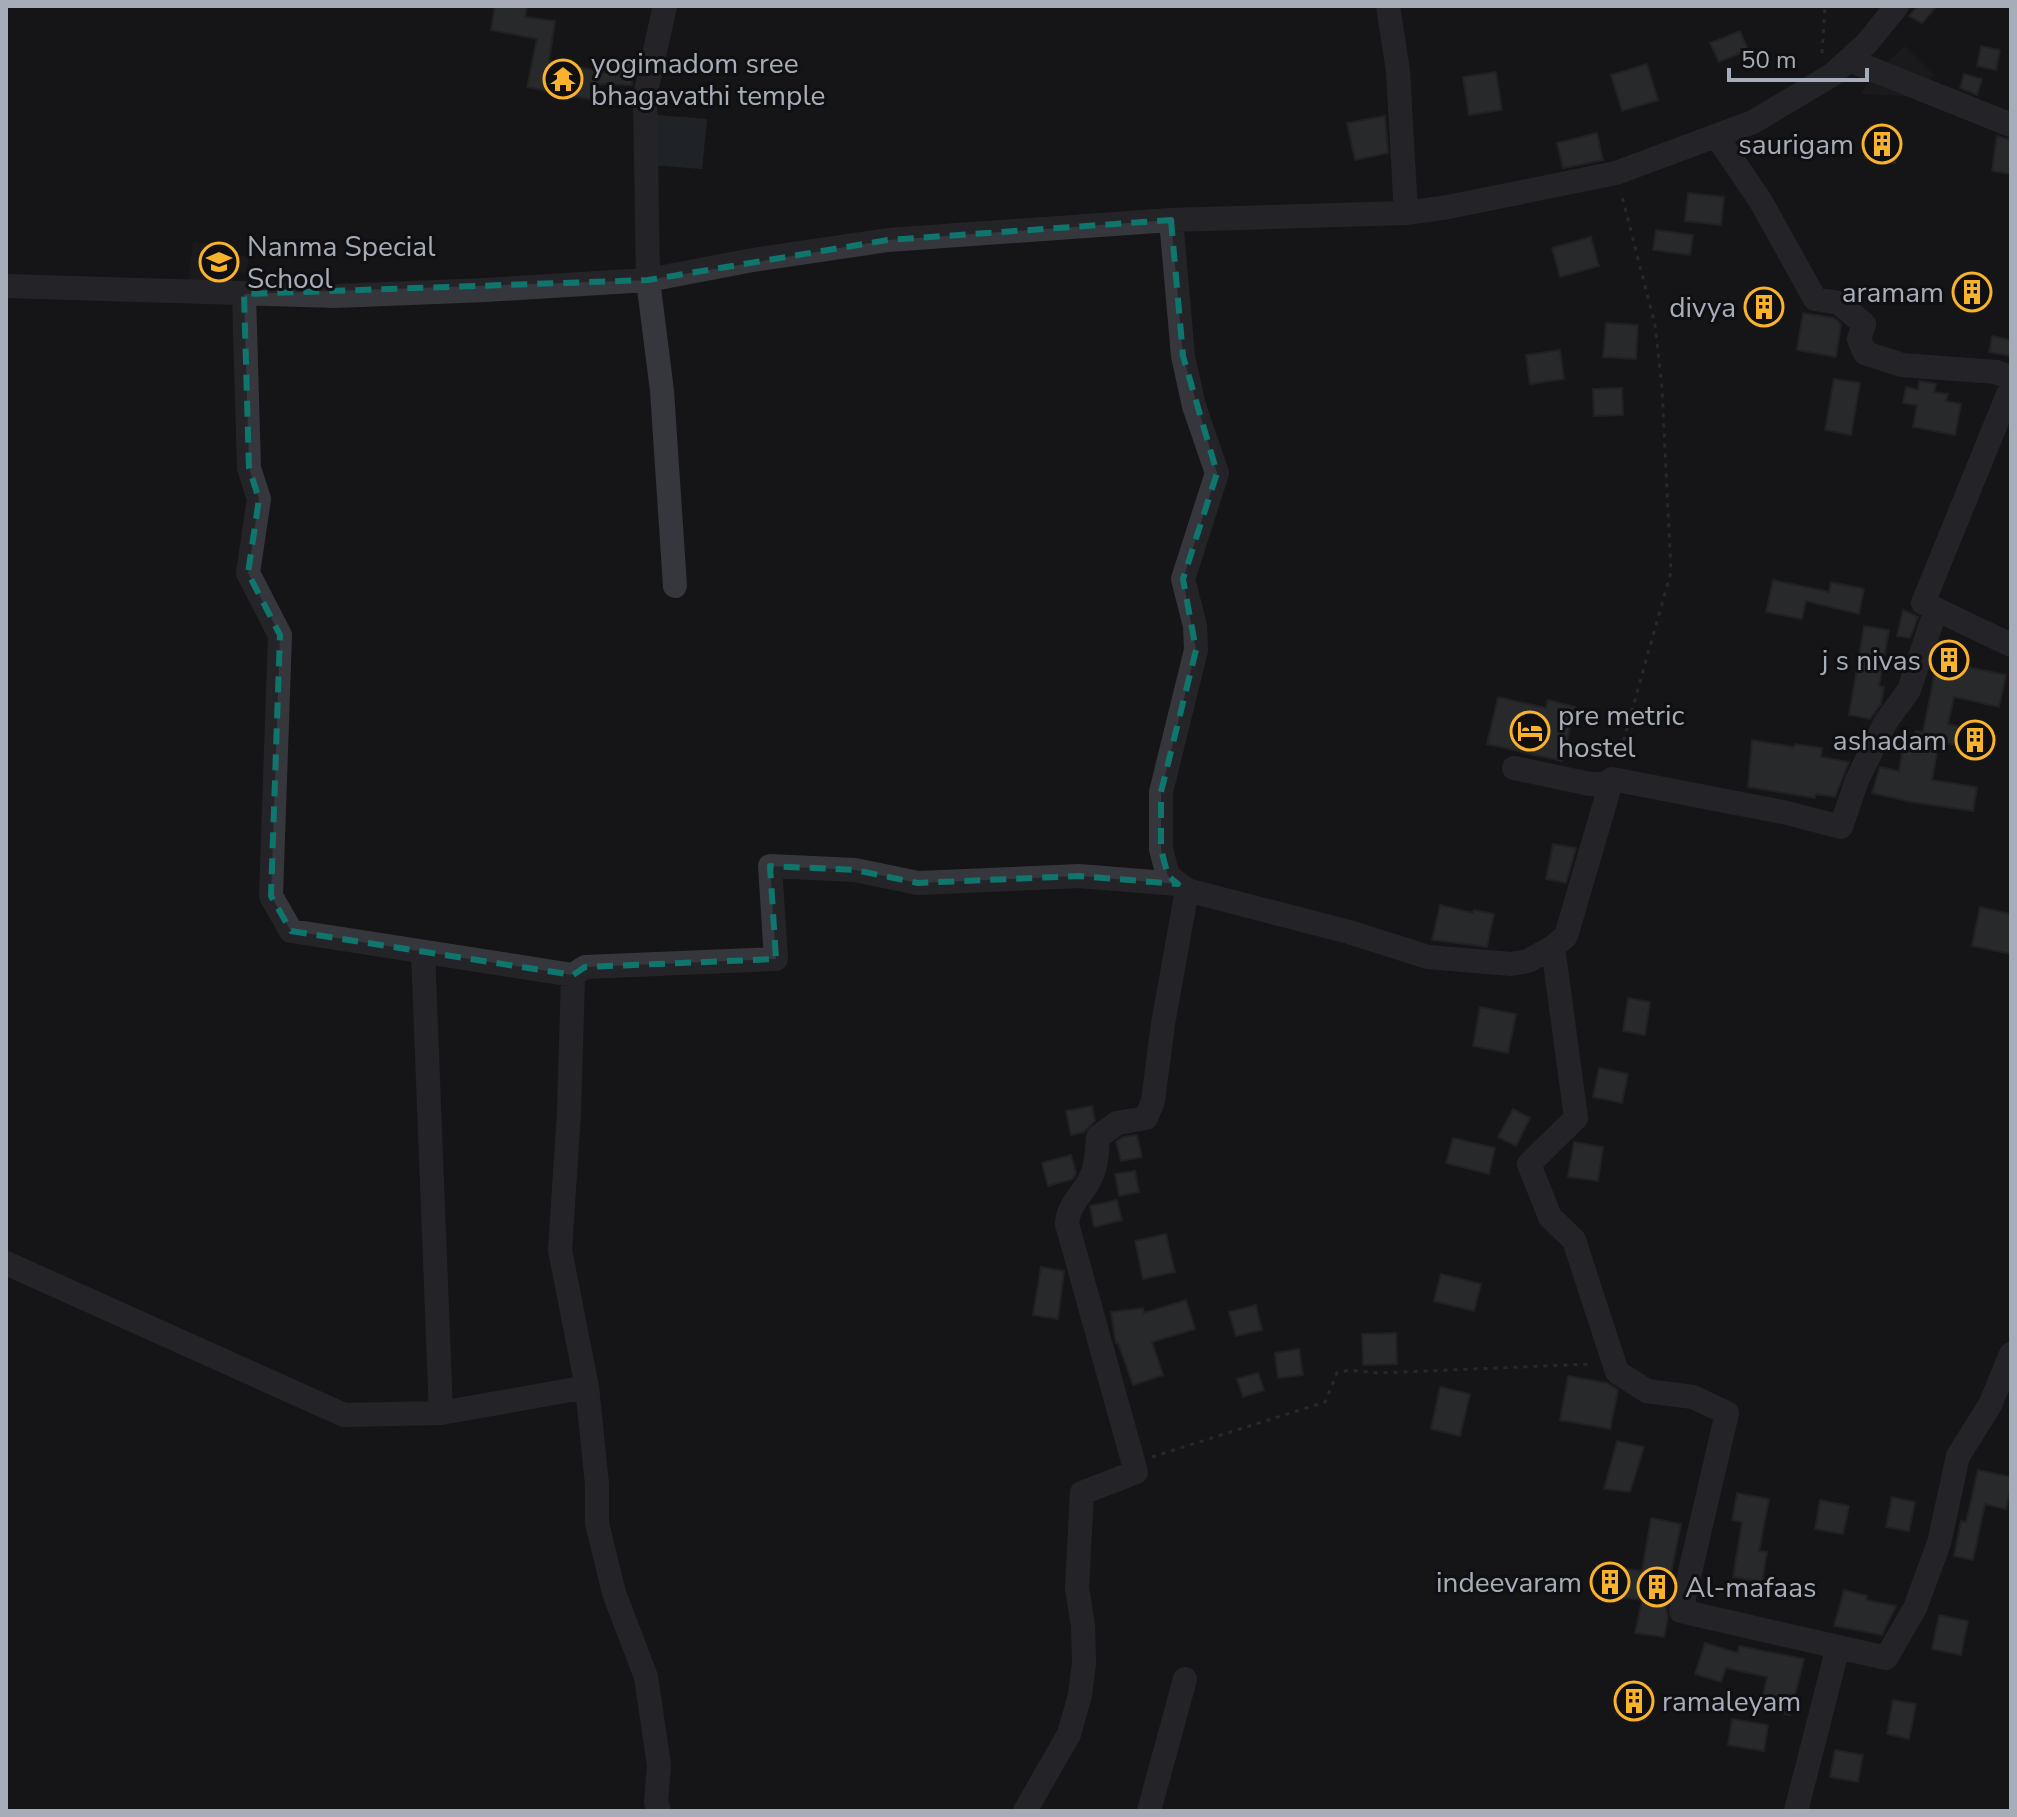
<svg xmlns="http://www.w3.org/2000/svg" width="2017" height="1817" font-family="'Nunito Sans',sans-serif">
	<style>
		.built { fill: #212124 }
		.water { fill: #2b343b }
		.building { fill: #3f4044; stroke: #2f2f33; stroke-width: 2 }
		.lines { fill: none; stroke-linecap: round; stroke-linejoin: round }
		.path { stroke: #3c3e43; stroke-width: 3; stroke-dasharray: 4 6; stroke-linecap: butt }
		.minor { stroke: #36373c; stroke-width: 24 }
		.marked { fill: none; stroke: #0f766e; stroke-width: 6; stroke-dasharray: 16 10; stroke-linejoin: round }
		.labels { text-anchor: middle; stroke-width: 6; stroke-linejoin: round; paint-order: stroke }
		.poi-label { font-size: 28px; fill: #a6acb8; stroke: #101012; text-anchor: end }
	</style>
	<rect width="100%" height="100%" fill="#151517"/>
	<!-- built -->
	<path class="built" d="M1905,46L1934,75L1906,96L1861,94L1874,74Z
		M193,242L226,246L224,253L249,257L247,273L219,268L215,287L188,281Z"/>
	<!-- water -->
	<path class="water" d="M657,115L707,119L702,169L653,165Z"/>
	<!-- building -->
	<path class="building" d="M495,6H527L525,17L555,21L549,61L614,74V62L633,63L632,85L597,84L594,100L527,87L537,39L491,30Z
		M1918,6H1937L1922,23L1909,16Z
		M1740,31L1748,50L1719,62L1710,43Z
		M1981,46L2000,50L1996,70L1977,66Z
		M1647,64L1658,100L1622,111L1611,75Z
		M1496,72L1502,110L1469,115L1463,77Z
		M1964,74L1982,79L1977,95L1960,88Z
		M1385,116L1388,153L1355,160L1347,123Z
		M1870,126L1899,131L1895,163L1865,158Z
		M1597,133L1603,160L1563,168L1557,143Z
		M1997,136L2011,140V174L1992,171Z
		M1688,193L1724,197L1721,225L1685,221Z
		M1656,230L1693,235L1690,255L1653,250Z
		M1591,237L1599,266L1560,277L1552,248Z
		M1961,275L1987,280L1982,309L1956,305Z
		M1749,292L1782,298L1779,321L1746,316Z
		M1803,313L1834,318L1841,324L1836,357L1797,350Z
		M1606,323L1638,325L1636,359L1603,357Z
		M1992,336L2011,340V356L1989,352Z
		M1560,350L1564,379L1530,384L1526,355Z
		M1834,379L1860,383L1851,435L1825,430Z
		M1919,381L1936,384L1934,392L1948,394L1946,401L1961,404L1955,435L1913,427L1917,405L1903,403L1906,387L1918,390Z
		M1622,388L1623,415L1594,416L1593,389Z
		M1773,580L1829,592L1831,582L1864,589L1859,614L1806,601L1802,619L1766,612Z
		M1903,610L1918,617L1910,638L1897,636Z
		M1864,626L1889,630L1879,686L1884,687L1881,704L1870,719L1849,715Z
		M1944,642L1963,648L1958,665L2006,675L1999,707L1954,697L1948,724L1996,736L1991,754L1939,741L1932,780L1977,787L1973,811L1912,802L1872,793L1880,767L1899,771L1905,735L1914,738L1916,731L1923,732L1935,672Z
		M1498,697L1546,708L1548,700L1575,707L1562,761L1487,744Z
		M1752,740L1794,747L1795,744L1822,748L1821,757L1849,762L1835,797L1816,794L1815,798L1748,787Z
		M1553,844L1576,848L1566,883L1546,879Z
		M1440,905L1473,913L1474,910L1494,914L1487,947L1432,940Z
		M1980,907L2011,914V954L1972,946Z
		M1628,998L1650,1002L1645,1035L1623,1031Z
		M1480,1007L1516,1014L1508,1053L1473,1046Z
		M1599,1068L1628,1074L1622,1103L1593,1097Z
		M1092,1106L1095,1121L1084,1132L1071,1135L1066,1111Z
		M1513,1109L1530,1118L1516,1146L1498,1137Z
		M1137,1135L1142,1157L1121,1161L1116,1142L1123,1137Z
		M1453,1138L1495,1148L1489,1174L1446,1163Z
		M1574,1142L1603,1147L1598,1181L1568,1177Z
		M1071,1155L1076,1173L1073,1179L1048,1186L1042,1163Z
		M1135,1171L1139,1192L1119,1196L1115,1174Z
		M1117,1200L1122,1220L1094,1227L1090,1206Z
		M1166,1234L1175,1272L1143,1279L1135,1241Z
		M1041,1267L1064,1271L1058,1319L1033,1315Z
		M1441,1274L1481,1284L1474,1311L1434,1301Z
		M1186,1300L1195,1329L1152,1342L1163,1375L1133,1385L1118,1343H1116L1111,1312L1143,1308L1144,1313Z
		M1256,1305L1262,1330L1236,1336L1229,1312Z
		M1396,1333L1397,1364L1363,1365L1362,1334Z
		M1299,1349L1303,1375L1278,1378L1275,1353Z
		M1258,1373L1264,1390L1243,1397L1237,1379Z
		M1568,1376L1607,1383L1618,1390L1610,1429L1560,1420Z
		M1440,1387L1470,1394L1460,1436L1431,1429Z
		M1617,1441L1644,1447L1630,1492L1604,1489Z
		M1978,1470L2011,1477V1487L2006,1509L1985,1504L1973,1560L1954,1556L1961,1521L1966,1522Z
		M1737,1493L1769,1499L1759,1551L1767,1552L1762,1582L1733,1577L1742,1522L1732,1520Z
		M1892,1497L1915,1502L1909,1531L1886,1527Z
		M1820,1500L1849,1506L1843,1534L1815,1529Z
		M1651,1518L1681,1524L1671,1574L1674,1575L1666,1608L1668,1617L1664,1637L1635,1633L1642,1600L1593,1594L1597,1565L1642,1571Z
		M1844,1590L1867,1596L1866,1600L1896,1606L1882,1635L1834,1626Z
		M1939,1615L1968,1621L1961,1655L1932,1649Z
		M1705,1643L1738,1653L1739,1646L1804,1659L1790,1715L1760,1708L1767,1677L1726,1668L1721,1682L1695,1674Z
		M1622,1683L1651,1688L1645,1720L1616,1714Z
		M1893,1700L1916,1704L1909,1739L1887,1734Z
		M1732,1719L1768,1725L1764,1751L1728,1745Z
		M1835,1750L1863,1755L1858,1782L1830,1777Z"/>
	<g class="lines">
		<!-- path -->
		<path class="path" d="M1822,53L1825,6
			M1618,760L1671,572L1662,388L1655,325L1621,192
			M1152,1457L1325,1402L1337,1373L1349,1370L1378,1373L1592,1364"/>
		<!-- minor -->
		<path class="minor" d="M665,6L645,95L648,280L662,391L675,586
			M1388,6L1398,71L1406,213
			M1849,60L2011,125
			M1717,137L1760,200L1815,299L1839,303L1864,324L1859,339L1865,353L1902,365L1996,372L2011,378
			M6,286L335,296L486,290L648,280L753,260L888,240L1171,220L1406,213L1448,207L1616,173L1753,122L1832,75L1867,43L1897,6
			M244,294L249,468L259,499L248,573L280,635L271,896L291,931L573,975L569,1113L560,1250L587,1387L597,1484V1523L614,1593L646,1677L659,1765L656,1802L659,1811
			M2011,387L1923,603L2011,645
			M1514,768L1590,784H1611
			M1187,890L1349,932L1428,957L1511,964L1528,961L1553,947L1576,1118L1529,1164L1550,1217L1574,1240L1617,1372L1647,1391L1693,1397L1727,1413L1681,1611L1838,1647
			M1553,947L1566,936L1612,779L1783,812L1841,827L1857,780L1885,723L1909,690L1936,609
			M423,952L441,1413
			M573,975L585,967L776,959L770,866L855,870L918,883L1079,876L1178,884
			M6,1263L344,1415L441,1413L587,1387
			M1025,1811L1069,1734L1080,1695L1084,1663L1083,1626L1077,1588L1082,1493L1136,1472L1067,1224C1068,1204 1083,1195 1091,1177C1097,1165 1097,1151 1098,1137L1117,1123L1146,1118L1153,1101L1163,1024L1187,890L1168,876L1161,849V792L1196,650L1195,626L1183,579L1217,473L1194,406L1183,356L1171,220
			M1149,1811L1185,1679
			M1796,1811L1838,1647L1886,1658L1915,1608L1939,1543L1958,1456L1990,1405L2011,1354"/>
	</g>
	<!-- marked area -->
	<path d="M0 0H2017V1817H0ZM1171,220L1183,356L1217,473L1183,579L1196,650L1161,792V849L1168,876L1178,884L1079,876L918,883L855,870L770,866L776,959L585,967L573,975L291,931L271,896L280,635L248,573L259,499L249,468L244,294L648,280L888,240Z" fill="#151517" fill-opacity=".55" fill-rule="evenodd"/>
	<path class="marked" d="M1171,220L1183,356L1217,473L1183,579L1196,650L1161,792V849L1168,876L1178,884L1079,876L918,883L855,870L770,866L776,959L585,967L573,975L291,931L271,896L280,635L248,573L259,499L249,468L244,294L648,280L888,240Z"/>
	<!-- icons -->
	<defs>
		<symbol id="temple-ring" viewBox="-11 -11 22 22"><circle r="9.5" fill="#101012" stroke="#f9b22b" stroke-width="1.5"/><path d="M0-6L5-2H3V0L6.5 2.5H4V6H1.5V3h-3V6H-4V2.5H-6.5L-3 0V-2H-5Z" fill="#f9b22b"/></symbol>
		<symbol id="building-ring" viewBox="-11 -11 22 22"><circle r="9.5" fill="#101012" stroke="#f9b22b" stroke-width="1.5"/><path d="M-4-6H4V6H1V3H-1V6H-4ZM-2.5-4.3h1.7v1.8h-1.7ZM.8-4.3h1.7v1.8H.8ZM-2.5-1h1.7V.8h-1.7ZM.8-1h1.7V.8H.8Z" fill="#f9b22b"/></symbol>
		<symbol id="school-ring" viewBox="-11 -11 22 22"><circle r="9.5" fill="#101012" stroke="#f9b22b" stroke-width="1.5"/><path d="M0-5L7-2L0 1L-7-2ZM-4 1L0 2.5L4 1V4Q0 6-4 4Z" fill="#f9b22b"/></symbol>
		<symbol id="hotel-ring" viewBox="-11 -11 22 22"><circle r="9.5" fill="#101012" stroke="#f9b22b" stroke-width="1.5"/><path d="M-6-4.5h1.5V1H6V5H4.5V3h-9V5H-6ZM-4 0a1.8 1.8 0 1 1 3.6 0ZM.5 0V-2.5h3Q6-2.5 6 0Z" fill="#f9b22b"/></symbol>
	</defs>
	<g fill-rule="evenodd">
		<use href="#temple-ring" x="541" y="57" width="44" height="44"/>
		<use href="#building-ring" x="1860" y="122" width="44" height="44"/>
		<use href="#school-ring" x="197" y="240" width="44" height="44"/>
		<use href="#building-ring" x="1950" y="270" width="44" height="44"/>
		<use href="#building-ring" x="1742" y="285" width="44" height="44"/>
		<use href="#building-ring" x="1927" y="638" width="44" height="44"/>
		<use href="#hotel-ring" x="1508" y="709" width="44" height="44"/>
		<use href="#building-ring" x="1953" y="718" width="44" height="44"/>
		<use href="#building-ring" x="1588" y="1560" width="44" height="44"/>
		<use href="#building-ring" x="1635" y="1565" width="44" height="44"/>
		<use href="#building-ring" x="1612" y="1679" width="44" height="44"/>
	</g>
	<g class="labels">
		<!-- poi labels -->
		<g class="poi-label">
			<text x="591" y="73" text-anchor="start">yogimadom sree<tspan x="591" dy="32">bhagavathi temple</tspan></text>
			<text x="1854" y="154">saurigam</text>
			<text x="247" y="256" text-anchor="start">Nanma Special<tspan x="247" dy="32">School</tspan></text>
			<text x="1944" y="302">aramam</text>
			<text x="1736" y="317">divya</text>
			<text x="1921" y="670">j s nivas</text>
			<text x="1558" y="725" text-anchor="start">pre metric<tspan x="1558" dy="32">hostel</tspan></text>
			<text x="1947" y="750">ashadam</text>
			<text x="1582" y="1592">indeevaram</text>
			<text x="1685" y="1597" text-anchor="start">Al-mafaas</text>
			<text x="1662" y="1711" text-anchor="start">ramaleyam</text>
		</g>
	</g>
	<!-- border -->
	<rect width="2017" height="1817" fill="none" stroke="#a6acb8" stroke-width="16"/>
	<!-- scale -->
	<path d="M1729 68v12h138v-12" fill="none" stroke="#a6acb8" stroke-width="4"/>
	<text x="1741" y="68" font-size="24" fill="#a6acb8" stroke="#101012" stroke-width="6" paint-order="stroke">50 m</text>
</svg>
